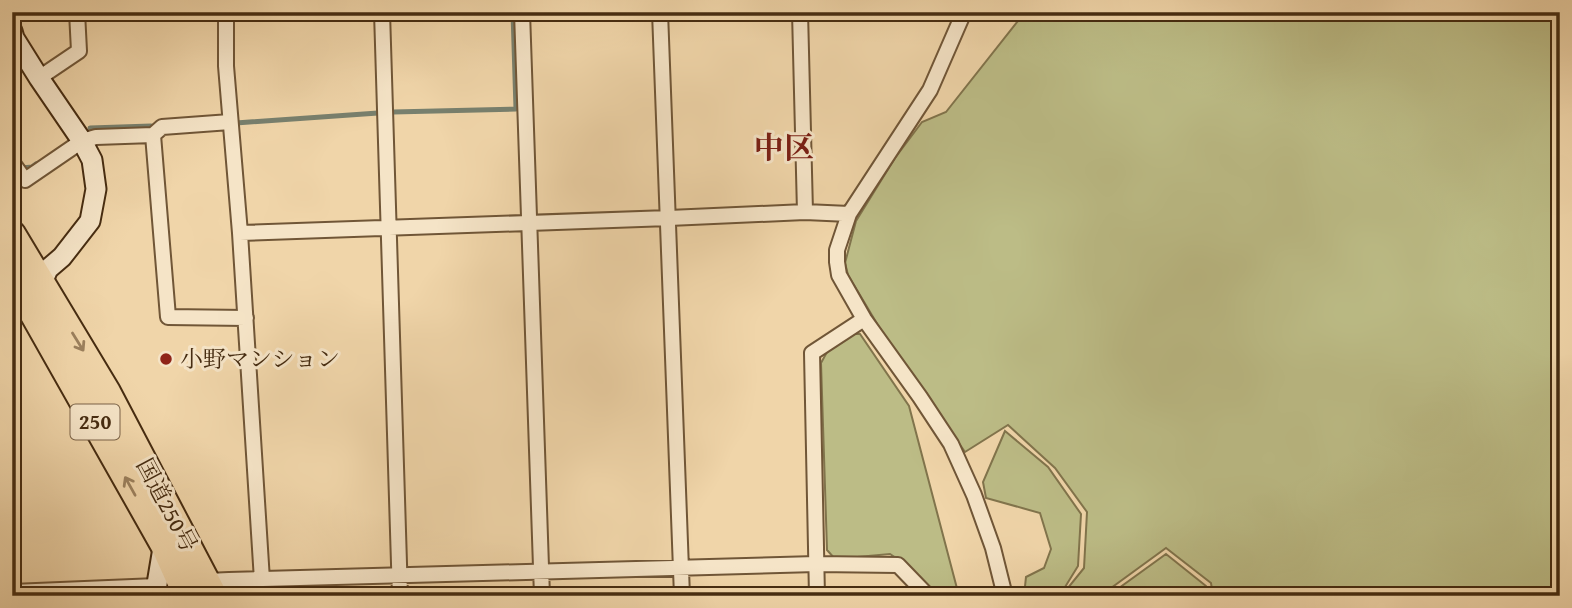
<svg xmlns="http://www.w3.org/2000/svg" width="1572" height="608" font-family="'Gentium Book Plus','Noto Serif JP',serif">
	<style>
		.green { fill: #bcbc86; stroke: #81744c; stroke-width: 2 }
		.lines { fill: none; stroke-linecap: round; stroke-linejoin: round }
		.stream { stroke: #78806e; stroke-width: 5 }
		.street-casing { stroke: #705637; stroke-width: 18 }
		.secondary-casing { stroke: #462c11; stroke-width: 23 }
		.highway-casing { stroke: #462c11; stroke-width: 30 }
		.street { stroke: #f5e4c7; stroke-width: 14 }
		.secondary { stroke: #f5e4c7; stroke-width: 19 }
		.highway { stroke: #f0d5a9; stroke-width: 26 }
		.oneway { stroke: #9b805d }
		.poi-dot { fill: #8f2418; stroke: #f5e4c7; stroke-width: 2.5 }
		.labels { text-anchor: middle; stroke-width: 6; stroke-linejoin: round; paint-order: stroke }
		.shield { fill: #f5e4c7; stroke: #7a6348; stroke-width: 2 }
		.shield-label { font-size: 21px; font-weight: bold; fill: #462c11 }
		.poi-label { font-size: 23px; fill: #462c11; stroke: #f5e4c7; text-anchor: start }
		.street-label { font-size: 23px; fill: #462c11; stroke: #f5e4c7 }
		.district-label { font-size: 30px; font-weight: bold; fill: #7a1f14; stroke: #f5e4c7 }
	</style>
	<rect width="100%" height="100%" fill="#f0d5a9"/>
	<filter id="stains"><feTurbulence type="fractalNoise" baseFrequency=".00286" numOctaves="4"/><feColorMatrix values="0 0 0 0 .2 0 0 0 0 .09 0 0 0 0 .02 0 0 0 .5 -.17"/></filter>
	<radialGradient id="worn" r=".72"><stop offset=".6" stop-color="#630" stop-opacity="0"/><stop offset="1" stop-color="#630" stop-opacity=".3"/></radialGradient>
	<!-- green -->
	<path class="green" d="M1025,12H1560V596H1213L1211,583L1166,548L1100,596H1076L1067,589L1084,568L1087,512L1055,468L1008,425L965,452L879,327L848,275L845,263L856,221L895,158L922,122L946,112Z
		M854,334H860L909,406L959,596H936L905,564L890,554L835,559L827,550L821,363L827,352Z
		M1005,431L1048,467L1081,514L1078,566L1062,592L1067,596H1024L1026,577L1044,568L1051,549L1040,513L986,498L983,482Z
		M1166,554L1206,586L1208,596H1108Z"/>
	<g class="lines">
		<!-- stream -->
		<path class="stream" d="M393,112L516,109L513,12
			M236,123L378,113
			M90,128L151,126
			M12,153L22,168L32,167L36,164"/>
		<defs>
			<path id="street" d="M226,12V66L240,233L263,596
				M382,12L400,596
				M522,12L542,596
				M660,12L682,596
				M800,12L805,212
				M964,12L930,90L849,214L837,250V262L839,275L864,319L920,397L951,444L974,495L993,548L1005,596
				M39,78L79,51L77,12
				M153,135L162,127L230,122
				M12,162L25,180L82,141L96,137L153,135L168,317L246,318
				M240,233L669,218L805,212L849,214
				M12,592L157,586
				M169,596L207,581L229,580L816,564L898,565L928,596
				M817,596L812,353L864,319"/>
			<path id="secondary" d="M12,31L14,38L39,78L82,141L92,160L96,189L90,221L62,257L48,269L41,285
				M155,596L164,542"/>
			<path id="highway" d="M12,234L107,392L214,596
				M12,276L164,545L187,596"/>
		</defs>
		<!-- street casing -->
		<use href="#street" class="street-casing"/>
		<!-- secondary casing -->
		<use href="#secondary" class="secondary-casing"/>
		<!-- highway casing -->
		<use href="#highway" class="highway-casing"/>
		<!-- street -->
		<use href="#street" class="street"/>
		<!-- secondary -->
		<use href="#secondary" class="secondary"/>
		<!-- highway -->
		<use href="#highway" class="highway"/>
	</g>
	<!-- one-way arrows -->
	<defs><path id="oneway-shaft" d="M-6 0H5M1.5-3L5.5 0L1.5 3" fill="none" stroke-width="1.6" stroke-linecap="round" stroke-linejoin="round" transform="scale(1.75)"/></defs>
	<g class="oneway">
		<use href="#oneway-shaft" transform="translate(78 342) rotate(58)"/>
		<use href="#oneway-shaft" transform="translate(130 486) rotate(-119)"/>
	</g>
	<!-- markers -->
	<circle class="poi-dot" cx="166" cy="359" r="7"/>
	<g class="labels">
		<!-- shield labels -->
		<rect class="shield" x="70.5" y="404.5" width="49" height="35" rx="5"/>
		<g class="shield-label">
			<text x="95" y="429">250</text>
		</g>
		<!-- poi labels -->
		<g class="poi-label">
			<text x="180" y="367">小野マンション</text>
		</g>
		<!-- street labels -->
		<g class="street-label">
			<text transform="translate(167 505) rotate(62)" y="8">国道250号</text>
		</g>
		<!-- district labels -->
		<g class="district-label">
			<text x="784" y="158">中区</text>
		</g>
	</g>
	<!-- margin -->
	<rect width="1572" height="608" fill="none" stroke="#f0d5a9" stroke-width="42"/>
	<rect x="14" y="14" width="1544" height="580" fill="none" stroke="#462c11" stroke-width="3.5"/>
	<rect x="21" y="21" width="1530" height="566" fill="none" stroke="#462c11" stroke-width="2"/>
	<rect width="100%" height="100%" filter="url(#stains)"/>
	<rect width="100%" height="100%" fill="url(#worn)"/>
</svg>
